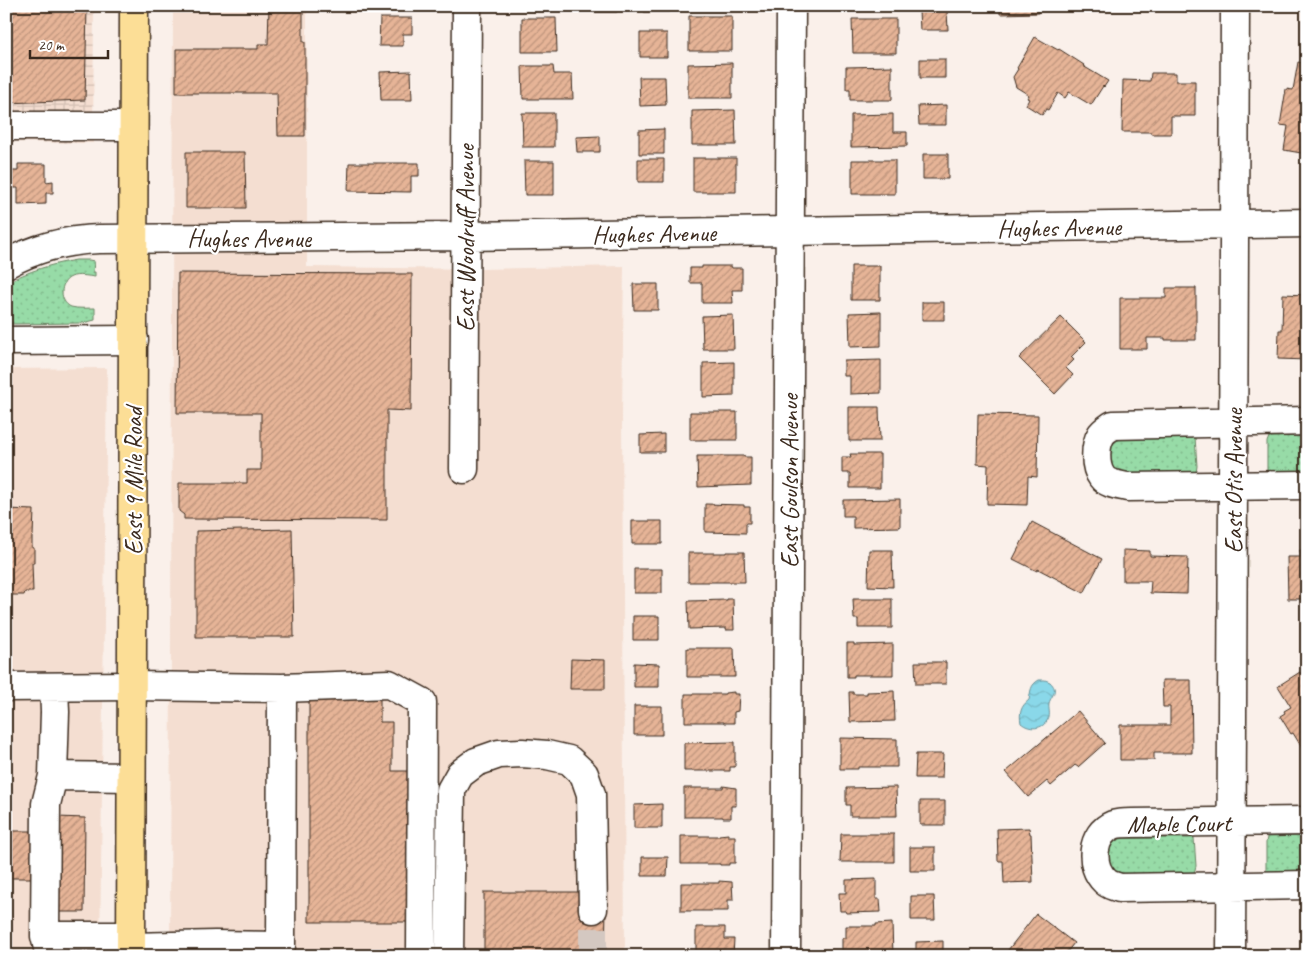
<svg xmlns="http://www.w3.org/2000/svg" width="1313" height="962" font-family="Caveat,sans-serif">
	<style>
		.built { fill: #f4ded1 }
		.industrial { fill: url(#industrial-grid) }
		.grass { fill: url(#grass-dots); stroke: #698262 }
		.water { fill: url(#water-waves); stroke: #6a9298 }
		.building { fill: url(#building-hatch); stroke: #3b2a1e }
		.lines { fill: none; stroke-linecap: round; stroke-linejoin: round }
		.minor-tunnel { stroke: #d4c8c1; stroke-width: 28; stroke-dasharray: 28 14; stroke-linecap: butt }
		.minor-casing { stroke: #3b2a1e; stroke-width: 31 }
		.major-casing { stroke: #3b2a1e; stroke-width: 31 }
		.minor { stroke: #fff; stroke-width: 28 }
		.major { stroke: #fcde96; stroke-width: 28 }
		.labels { text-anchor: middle; stroke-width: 4.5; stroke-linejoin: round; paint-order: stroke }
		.street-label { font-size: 25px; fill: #3b2a1e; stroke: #fff }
	</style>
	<defs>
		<pattern id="industrial-grid" width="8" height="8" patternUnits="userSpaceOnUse" patternTransform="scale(1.25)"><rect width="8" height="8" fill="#f4ded1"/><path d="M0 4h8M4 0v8" fill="none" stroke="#d2bfb3"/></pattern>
		<pattern id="grass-dots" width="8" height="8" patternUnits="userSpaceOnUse" patternTransform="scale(1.25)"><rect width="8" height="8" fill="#97dba7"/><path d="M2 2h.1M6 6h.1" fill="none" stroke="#83bc8f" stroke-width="1.8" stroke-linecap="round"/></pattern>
		<pattern id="water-waves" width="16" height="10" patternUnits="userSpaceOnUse" patternTransform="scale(1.25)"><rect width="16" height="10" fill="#8ad8e9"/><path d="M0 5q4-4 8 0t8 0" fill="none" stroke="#78bac7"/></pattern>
		<pattern id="building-hatch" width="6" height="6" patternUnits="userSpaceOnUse" patternTransform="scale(1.25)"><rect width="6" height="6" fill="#e6b497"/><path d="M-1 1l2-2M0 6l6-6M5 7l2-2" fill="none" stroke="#bc937b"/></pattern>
	</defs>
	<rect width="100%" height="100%" fill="#faf0ea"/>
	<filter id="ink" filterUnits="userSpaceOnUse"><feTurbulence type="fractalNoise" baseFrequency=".02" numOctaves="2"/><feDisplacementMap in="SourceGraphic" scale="10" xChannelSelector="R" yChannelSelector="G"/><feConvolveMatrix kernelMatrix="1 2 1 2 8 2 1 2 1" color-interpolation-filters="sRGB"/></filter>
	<g filter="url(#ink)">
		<!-- built -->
		<path class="built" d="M173,6H307V267L483,269L624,266L622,414L625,956H170Z
			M107,368L100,956H6V369Z"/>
		<!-- industrial -->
		<path class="industrial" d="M6,6H94L93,143L6,142Z"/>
		<!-- grass -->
		<path class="grass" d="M76,260H89L94,261L93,272H95V277C88,276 77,274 71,277C59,282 59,302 71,307C78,309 88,308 95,308V320L83,323L6,324V283C28,271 52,264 76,260Z
			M1307,436V471L1267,472V442L1269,437Z
			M1195,437L1197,466L1196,473L1124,474C1104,469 1102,448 1120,439Z
			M1307,836V871L1266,872V843L1267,837Z
			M1124,838H1194L1196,866L1194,873L1123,874C1101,868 1102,842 1124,838Z"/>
		<!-- water -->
		<path class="water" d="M1039,680H1045L1050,682C1059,691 1052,694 1049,703C1048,709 1051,714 1048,719C1043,730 1029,730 1021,723C1019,713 1021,706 1029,700C1031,691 1030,685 1039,680Z"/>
		<!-- building -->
		<path class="building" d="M6,6H87L85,100L6,103Z
			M269,6H303V42H305V136H278L277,93H176V49H258V44H268Z
			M593,6H617V12H593Z
			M645,6H669V12H644Z
			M1000,6H1038V13L1000,14Z
			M919,11H947L948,30H920Z
			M689,16H732V51H689Z
			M380,18H412V34H403V46H379Z
			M522,18H556L557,52H522Z
			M852,19H896V53H853Z
			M640,33H667V57H640Z
			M1035,37L1058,50L1059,49L1084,65L1083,66L1108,81L1104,87L1103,86L1091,105L1069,92L1065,98L1058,93L1048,110L1046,109L1042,115L1026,105L1029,99L1027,98L1029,95L1016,87L1013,77L1018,69L1017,68Z
			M920,59H945V78H920Z
			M1298,62L1307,64V154L1284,150L1288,126L1280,125L1286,89L1293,90Z
			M732,63V98H688V64Z
			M522,66H553L554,74H572L573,99H523Z
			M892,66V100H850V89H846V67Z
			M411,71L412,100H381L380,72Z
			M1151,73H1176V81H1195V116H1171V134H1152L1151,132H1122L1123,80L1150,81Z
			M639,77H665L666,105L640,106Z
			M946,105V125H919L918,106Z
			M735,110L736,145H692V111Z
			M522,113H554V147H523Z
			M893,114V132H907V146L851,147V115Z
			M664,129V154H639V130Z
			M600,136V152H577L576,137Z
			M186,152H245L246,208H186Z
			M923,154H948V179H923Z
			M693,158H736V192H693Z
			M638,159H664V182H638Z
			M852,160H895V194H852Z
			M524,161H554V195H525Z
			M349,163H419V176H411V192L348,191Z
			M18,164H46V182L53,181V193H46V204L18,205V188H6V171H18Z
			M702,266H731L732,268H742V290H732L733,303H702V283H690V268H702Z
			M851,266H880V300H851Z
			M178,273L412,274L411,411L387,410V520L184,519V515L179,511V483H247V470H261V413H177Z
			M633,284H658V310H634Z
			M1166,288H1196V340H1165V338H1147V349H1120V298H1166Z
			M1283,294L1307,295V360L1278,359L1279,330H1282Z
			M922,302H944V320H922Z
			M881,312V346L850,347L849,313Z
			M733,315L734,349H703L702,316Z
			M1061,317L1086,342L1071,357L1074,360L1066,368L1073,375L1055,394L1019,358Z
			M881,360V393L850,394V376H844V361Z
			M734,362V396L703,397V363Z
			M849,407H879L880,441H849Z
			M690,412H737V440H690Z
			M978,414L1038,415L1037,477L1028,476L1027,505L987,504L988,465L977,464Z
			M664,434V452H640V435Z
			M850,454H880V488H850V473H842V457H851Z
			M697,456H744V457H751V485L698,487Z
			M900,499V527L853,528V516H843V500Z
			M705,504L744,505V507H750V523H746V533L705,532Z
			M6,509L34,510L33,536H32V548H34V563H32L33,592H25L24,595H6Z
			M632,521H662V544H632Z
			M1032,522L1102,559L1084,593L1038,569L1037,571L1013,559Z
			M292,529L294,637H196V531Z
			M869,550H892L893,587L868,586Z
			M1123,550L1150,551V556L1188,557L1187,594L1150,593L1151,581H1123Z
			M1300,550H1307V599H1288L1287,557H1301Z
			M726,552H744L745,582H688V553H726Z
			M634,569H662V593H634Z
			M727,599H733L734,630H726V628L689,629L688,601L727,600Z
			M853,599H892V628H858V619H854Z
			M633,616H659V640H633Z
			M847,643H854V645L893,644V675H854V677H847Z
			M687,648H734L735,677H687Z
			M571,659L605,660V689H570Z
			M915,662H946V684H916Z
			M634,663L659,664V687H634Z
			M1300,672L1307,683V756L1293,733L1291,734L1280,716L1285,713L1284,711L1291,707L1278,686Z
			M1162,680H1191L1192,753H1154V760H1120V725H1170V707H1163Z
			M894,691L895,721L850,722L849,692H853V694H867V692Z
			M734,692V694H739L738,711L734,712V723H724V722H685V694H725V693Z
			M309,699H380V722H392V771H410V922H309Z
			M634,706H662V735H634Z
			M1078,711L1105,743L1078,767L1075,765L1051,786L1047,781L1028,797L1006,772Z
			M840,738L897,739V767H858V769H840Z
			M735,742V767H730V771H684V743Z
			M916,754H943L942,778H915Z
			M723,786L736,788V806H731V818H723V817H684V788H723Z
			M896,787L897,816H850V805H846V788Z
			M920,801H945V825H920Z
			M662,804V828H634V805Z
			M57,817L85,818L84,912H55Z
			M1029,828L1030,834H1031L1033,882L1004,883L1003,861H998L997,829Z
			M6,831H37L36,878H6Z
			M728,834V836H735V863H729V865H720V864H681V836H719V835Z
			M841,834H894V862H840Z
			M910,847H935V871H910Z
			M642,857H668L667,876H642Z
			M876,879V899H880L881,912L847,913L846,911H840L839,893H846V880Z
			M719,881L732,882L733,900H728V911H681V883H719Z
			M484,892H582L606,909L605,956H484Z
			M911,896H934L935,920H911Z
			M1036,914L1074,943L1067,952L1071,956H1016L1008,950Z
			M892,923L893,956H842V938H846V926H876V924Z
			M696,927H725V939H734L733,956H696Z
			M943,941V956H916V942Z
			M1275,952H1307V956H1275Z"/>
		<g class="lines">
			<!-- minor-tunnel -->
			<path class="minor-tunnel" d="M593,956V909"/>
			<defs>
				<path id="minor" d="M6,125L9,126H133
					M6,264C35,248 66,240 99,239L465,236L1307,223
					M6,341L134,340
					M1307,421L1113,425C1109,428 1103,431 1101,435C1095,445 1094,466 1102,477C1107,484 1119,485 1127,487L1307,485
					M464,469L467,6
					M6,687L132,686L282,688L281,946L215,945L131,947
					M282,688L389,684L422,702L421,956
					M53,776L131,777
					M1307,821L1132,823C1126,823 1118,823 1113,825C1091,834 1089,866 1105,881C1108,885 1115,886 1119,888L1307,885
					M45,936H131
					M50,956L45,936L46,804L53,776L55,712L54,687
					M449,956L451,790L460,774L476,762L499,754L522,753L547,755L569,760L584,774L591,794L593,909
					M786,956L791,6
					M1231,956L1235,6"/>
				<path id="major" d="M131,956L134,6"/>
			</defs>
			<!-- minor casing -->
			<use href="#minor" class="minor-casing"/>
			<!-- major casing -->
			<use href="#major" class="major-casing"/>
			<!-- minor -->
			<use href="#minor" class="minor"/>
			<!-- major -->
			<use href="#major" class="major"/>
		</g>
	</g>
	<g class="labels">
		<!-- street labels -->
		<g class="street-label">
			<text transform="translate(1059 227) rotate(-1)" y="9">Hughes Avenue</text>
			<text transform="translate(654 233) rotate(-1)" y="9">Hughes Avenue</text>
			<text x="249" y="247">Hughes Avenue</text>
			<text transform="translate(465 238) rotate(-90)" y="9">East Woodruff Avenue</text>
			<text transform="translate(133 481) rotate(-90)" y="9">East 9 Mile Road</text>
			<text transform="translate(789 481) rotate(-90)" y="9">East Goulson Avenue</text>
			<text transform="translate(1233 481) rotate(-90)" y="9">East Otis Avenue</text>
			<text transform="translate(1179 823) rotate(-1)" y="9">Maple Court</text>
		</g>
	</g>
	<!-- margin -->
	<rect width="1313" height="962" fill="none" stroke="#fff" stroke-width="25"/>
	<rect x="12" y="12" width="1288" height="937" fill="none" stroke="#3b2a1e" stroke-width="2" filter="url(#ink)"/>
	<!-- scale -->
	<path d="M30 50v8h78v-8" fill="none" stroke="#3b2a1e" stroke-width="2.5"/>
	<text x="38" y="50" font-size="15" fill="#3b2a1e" stroke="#ffffff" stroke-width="4" paint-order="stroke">20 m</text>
</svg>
